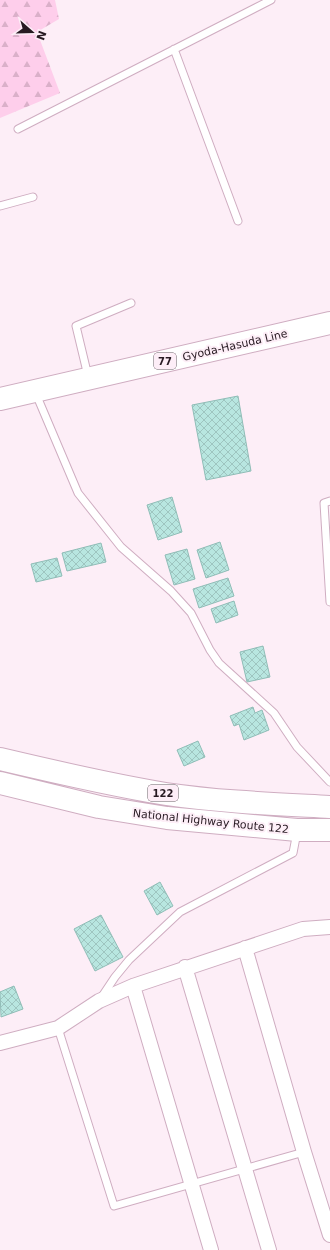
<svg xmlns="http://www.w3.org/2000/svg" width="330" height="1250" font-family="'DejaVu Sans',sans-serif">
	<style>
		.forest { fill: url(#forest-firs) }
		.building { fill: url(#building-cross-hatch); stroke: #90bdb7 }
		.lines { fill: none; stroke-linecap: round; stroke-linejoin: round }
		.service-casing { stroke: #cfadc1; stroke-width: 9 }
		.minor-casing { stroke: #cfadc1; stroke-width: 16 }
		.primary-casing { stroke: #cfadc1; stroke-width: 24 }
		.trunk-casing { stroke: #cfadc1; stroke-width: 24 }
		.service { stroke: #fff; stroke-width: 7 }
		.minor { stroke: #fff; stroke-width: 14 }
		.primary { stroke: #fff; stroke-width: 22 }
		.trunk { stroke: #fff; stroke-width: 22 }
		.labels { text-anchor: middle; stroke-width: 4; stroke-linejoin: round; paint-order: stroke }
		.shield { fill: #fdeef7; stroke: #675a62; stroke-width: 1 }
		.shield-label { font-size: 10px; font-weight: bold; fill: #271a22 }
		.street-label { font-size: 11px; fill: #271a22; stroke: #fdeef7 }
	</style>
	<defs>
		<pattern id="forest-firs" width="22" height="20" patternUnits="userSpaceOnUse"><rect width="22" height="20" fill="#feceeb"/><path d="M5 1l3.5 6h-7zM16 11l3.5 6h-7z" fill="#dab0c9"/></pattern>
		<pattern id="building-cross-hatch" width="8" height="8" patternUnits="userSpaceOnUse"><rect width="8" height="8" fill="#b8e6e0"/><path d="M0 0l8 8M0 8l8-8" fill="none" stroke="#9ec5c0"/></pattern>
	</defs>
	<rect width="100%" height="100%" fill="#fdeef7"/>
	<!-- forest -->
	<path class="forest" d="M0,0H55L59,19L37,32L60,93L0,118Z"/>
	<!-- building -->
	<path class="building" d="M238,396L251,471L206,480L192,405Z
		M172,497L182,532L158,540L147,505Z
		M220,542L229,570L206,578L197,550Z
		M101,543L106,562L67,571L62,553Z
		M187,549L195,579L174,585L165,555Z
		M57,558L62,576L36,582L31,564Z
		M228,578L234,596L199,608L193,589Z
		M234,601L238,615L216,623L211,609Z
		M263,646L270,677L247,682L240,652Z
		M253,707L255,713L262,710L269,730L244,740L239,724L234,726L230,716Z
		M198,741L205,757L184,766L177,750Z
		M160,882L173,906L157,915L144,891Z
		M101,915L123,957L95,971L74,929Z
		M14,986L23,1009L1,1017L0,992Z"/>
	<g class="lines">
		<defs>
			<path id="service" d="M174,49L238,221
				M18,129L271,0
				M0,206L33,197
				M88,376L76,326L131,303
				M36,394L78,493L121,547L171,591L191,613L210,650L219,663L274,713L297,747L330,782
				M330,501L324,503L330,602
				M101,998L115,977L129,960L180,912L293,853L297,832
				M58,1028L114,1206L304,1152"/>
			<path id="minor" d="M245,948L304,1152L330,1235
				M185,967L269,1250
				M133,986L211,1250
				M0,1043L58,1028L99,1001L133,986L303,929L330,927"/>
			<path id="primary" d="M0,399L330,323"/>
			<path id="trunk" d="M0,759C55,772 110,785 166,794C221,802 275,804 330,807
				M0,783L99,807L167,818L297,830H330"/>
		</defs>
		<!-- service casing -->
		<use href="#service" class="service-casing"/>
		<!-- minor casing -->
		<use href="#minor" class="minor-casing"/>
		<!-- primary casing -->
		<use href="#primary" class="primary-casing"/>
		<!-- trunk casing -->
		<use href="#trunk" class="trunk-casing"/>
		<!-- service -->
		<use href="#service" class="service"/>
		<!-- minor -->
		<use href="#minor" class="minor"/>
		<!-- primary -->
		<use href="#primary" class="primary"/>
		<!-- trunk -->
		<use href="#trunk" class="trunk"/>
	</g>
	<g class="labels">
		<!-- shield labels -->
		<g class="shield">
			<rect x="154" y="353" width="22" height="16" rx="3"/>
			<rect x="148" y="785" width="30" height="16" rx="3"/>
		</g>
		<g class="shield-label">
			<text x="165" y="365">77</text>
			<text x="163" y="797">122</text>
		</g>
		<!-- street labels -->
		<g class="street-label">
			<text transform="translate(235 345) rotate(-13)" y="4">Gyoda-Hasuda Line</text>
			<text transform="translate(211 821) rotate(6)" y="4">National Highway Route 122</text>
		</g>
	</g>
	<!-- north arrow -->
	<g transform="translate(32 32) rotate(110)" stroke="#fdeef7" stroke-width="3" paint-order="stroke">
	<path d="M0-3L7 15L0 10L-7 15Z" fill="#271a22"/>
	<text y="-6" font-size="11" font-weight="bold" text-anchor="middle" fill="#271a22">N</text>
	</g>
</svg>
